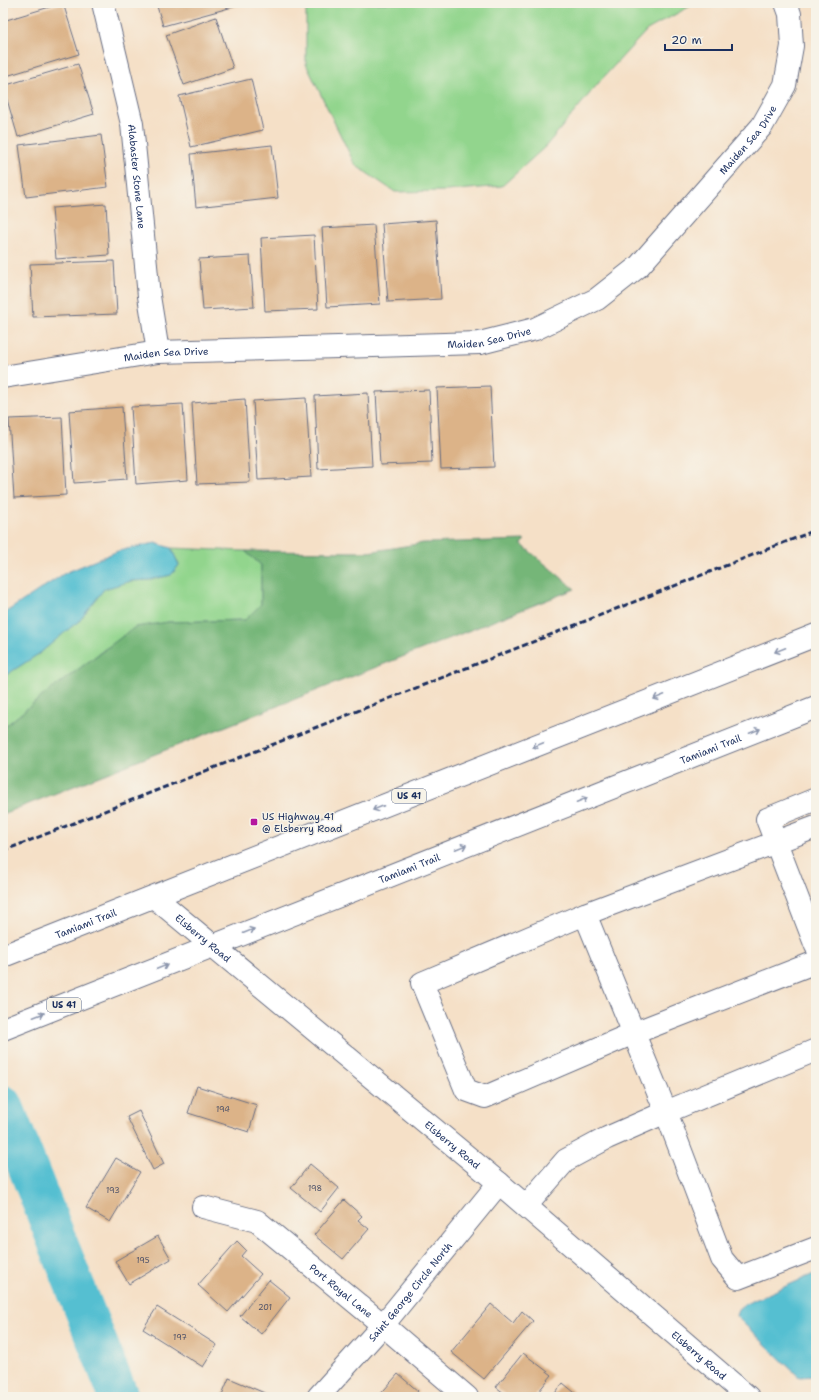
<svg xmlns="http://www.w3.org/2000/svg" width="819" height="1400" font-family="'Shantell Sans',sans-serif">
	<style>
		.green { fill: #92d58d; stroke: #568276 }
		.forest { fill: #75b678; stroke: #48726b }
		.water { fill: #55bfd1; stroke: #387798 }
		.lines { fill: none; stroke-linecap: round; stroke-linejoin: round }
		.river { stroke: #55bfd1; stroke-width: 40 }
		.building { fill: #dcb388 }
		.minor-casing { stroke: #676d83; stroke-width: 24 }
		.major-casing { stroke: #676d83; stroke-width: 24 }
		.minor { stroke: #fff; stroke-width: 22 }
		.major { stroke: #fff; stroke-width: 22 }
		.rail { stroke: #1b2f5e; stroke-width: 3; stroke-dasharray: 6 3; stroke-linecap: butt }
		.oneway { stroke: #8d97ae }
		.poi-dot { fill: #b5179e; stroke: #f7f3e8; stroke-width: 1.5 }
		.labels { text-anchor: middle; stroke-width: 3; stroke-linejoin: round; paint-order: stroke }
		.number-label { font-size: 8px; fill: #4b5068 }
		.shield { fill: #f7f3e8; stroke: #5d6a87; stroke-width: 1 }
		.shield-label { font-size: 9px; font-weight: bold; fill: #1b2f5e }
		.street-label { font-size: 10px; fill: #1b2f5e; stroke: #f7f3e8 }
		.poi-label { font-size: 10px; fill: #1b2f5e; stroke: #f7f3e8; text-anchor: start }
	</style>
	<rect width="100%" height="100%" fill="#f7f3e8"/>
	<filter id="ink" filterUnits="userSpaceOnUse"><feTurbulence type="fractalNoise" baseFrequency=".025" numOctaves="2"/><feDisplacementMap in="SourceGraphic" scale="8" xChannelSelector="R" yChannelSelector="G"/><feConvolveMatrix kernelMatrix="1 2 1 2 8 2 1 2 1" color-interpolation-filters="sRGB"/></filter>
	<filter id="wash" filterUnits="userSpaceOnUse"><feTurbulence type="fractalNoise" baseFrequency=".012" numOctaves="4" result="noise"/><feDisplacementMap in="SourceGraphic" scale="16" xChannelSelector="R" yChannelSelector="G"/><feGaussianBlur stdDeviation="0.9" result="paint"/><feColorMatrix in="noise" values="0 0 0 0 0 0 0 0 0 0 0 0 0 0 0 0 0 1.4 0 .05"/><feComposite in="paint" operator="in"/></filter>
	<g filter="url(#wash)">
		<rect width="100%" height="100%" fill="#f5e0c7"/>
		<!-- green -->
		<path class="green" d="M306,3H696L647,30L601,80L546,146L502,186L447,191L395,192L355,165L306,64Z
			M171,548L245,551L261,565V604L245,620L168,622L106,648L3,728V677L40,653L76,623L77,624L104,589L131,581L149,580L171,575L179,565Z"/>
		<!-- forest -->
		<path class="forest" d="M525,540L521,544L575,589L3,814V728L45,694L135,627L168,622L245,620L261,604V565L245,551L368,552L423,543Z"/>
		<!-- water -->
		<path class="water" d="M155,543L171,548L179,565L171,575L149,580L131,581L104,589L77,624L76,623L40,653L3,677V614L65,573L118,551Z
			M816,1273V1376L799,1377L736,1316L738,1309L743,1305Z"/>
		<g class="lines">
			<!-- river -->
			<path class="river" d="M3,1105L119,1397"/>
		</g>
		<g id="blocks">
			<!-- building -->
			<path class="building" d="M63,3L79,54L3,77V21Z
				M156,3H239L240,5L163,26Z
				M216,17L233,68L184,85L166,35Z
				M78,64L94,114L18,137L3,86Z
				M251,79L263,130L191,147L179,96Z
				M101,135L108,187L26,197L19,145Z
				M272,145L278,198L196,207L191,154Z
				M106,204L109,255L56,259L52,208Z
				M436,220L441,299L388,302L382,224Z
				M374,225L380,304L327,307L322,228Z
				M314,235L318,309L265,311L261,238Z
				M250,256L254,307L203,310L199,259Z
				M114,261L117,314L33,317L30,264Z
				M490,386L494,467L441,469L437,388Z
				M429,390L432,463L380,465L376,392Z
				M368,393L372,466L318,469L315,396Z
				M306,398L311,477L258,480L253,401Z
				M245,399L250,482L197,484L192,403Z
				M183,404L188,480L136,484L131,407Z
				M122,407L127,479L74,483L69,411Z
				M62,417L66,495L14,498L9,419Z
				M3,482L6,512L3,513Z
				M197,1086L257,1105L249,1132L188,1113Z
				M139,1111L164,1164L153,1170L127,1117Z
				M116,1158L140,1172L110,1222L86,1208Z
				M310,1164L339,1188L320,1212L291,1188Z
				M344,1200L362,1216L358,1220L369,1229L343,1259L314,1235Z
				M158,1236L171,1259L129,1284L115,1261Z
				M237,1241L246,1250L241,1256L261,1274L228,1312L198,1285Z
				M269,1280L290,1297L261,1334L240,1316Z
				M491,1304L513,1323L522,1311L533,1321L484,1379L451,1352Z
				M157,1307L217,1345L203,1367L143,1329Z
				M523,1353L552,1375L534,1397H509L496,1387Z
				M398,1374L418,1391L413,1397H378Z
				M229,1378L274,1397H221Z
				M563,1383L580,1397H552Z"/>
		</g>
	</g>
	<g filter="url(#ink)">
		<use href="#blocks" fill-opacity="0" stroke="#676d83" stroke-width="1"/>
		<g class="lines">
			<defs>
				<g id="minor">
					<path id="s1" d="M103,3L132,124L149,296L158,352"/>
					<path id="s2" d="M3,377L158,352L480,343L535,329L597,299L639,266L762,126L785,85L792,46L790,14L786,3"/>
					<path d="M816,799L767,819L816,946"/>
					<path id="s3" d="M154,897L499,1183L748,1397"/>
					<path d="M585,914L422,983L466,1090L485,1097L634,1033L816,962"/>
					<path d="M816,1050L666,1112L722,1259L738,1278L816,1248"/>
					<path d="M526,1206L566,1160L607,1138L666,1112L585,914L816,827"/>
					<path id="s4" d="M203,1207L257,1221L383,1325L467,1397"/>
					<path id="s5" d="M318,1397L383,1325L499,1183"/>
				</g>
				<g id="major">
					<path id="s6" d="M3,956L816,635"/>
					<path id="s7" d="M3,1029L816,707"/>
				</g>
			</defs>
			<!-- minor casing -->
			<use href="#minor" class="minor-casing"/>
			<!-- major casing -->
			<use href="#major" class="major-casing"/>
			<!-- minor -->
			<use href="#minor" class="minor"/>
			<!-- major -->
			<use href="#major" class="major"/>
			<!-- rail -->
			<path class="rail" d="M3,851L816,530"/>
		</g>
		<!-- one-way arrows -->
		<defs><path id="oneway-shaft" d="M-6 0H5M1.5-3L5.5 0L1.5 3" fill="none" stroke-width="1.6" stroke-linecap="round" stroke-linejoin="round"/></defs>
		<g class="oneway">
			<use href="#oneway-shaft" transform="translate(780 650) rotate(158)"/>
			<use href="#oneway-shaft" transform="translate(659 697) rotate(158)"/>
			<use href="#oneway-shaft" transform="translate(755 731) rotate(-22)"/>
			<use href="#oneway-shaft" transform="translate(538 745) rotate(158)"/>
			<use href="#oneway-shaft" transform="translate(582 800) rotate(-22)"/>
			<use href="#oneway-shaft" transform="translate(378 808) rotate(158)"/>
			<use href="#oneway-shaft" transform="translate(461 847) rotate(-22)"/>
			<use href="#oneway-shaft" transform="translate(249 931) rotate(-22)"/>
			<use href="#oneway-shaft" transform="translate(162 967) rotate(-22)"/>
			<use href="#oneway-shaft" transform="translate(39 1015) rotate(-21)"/>
		</g>
	</g>
	<!-- markers -->
	<rect class="poi-dot" x="250" y="818" width="8" height="8" rx="2"/>
	<g class="labels">
		<!-- number labels -->
		<g class="number-label">
			<text x="223" y="1112">194</text>
			<text x="315" y="1191">198</text>
			<text x="113" y="1193">193</text>
			<text x="143" y="1263">195</text>
			<text x="265" y="1310">201</text>
			<text x="180" y="1340">197</text>
		</g>
		<!-- shield labels -->
		<g class="shield">
			<rect x="392" y="789" width="34" height="14" rx="3"/>
			<rect x="47" y="998" width="34" height="14" rx="3"/>
		</g>
		<g class="shield-label">
			<text x="409" y="799">US 41</text>
			<text x="64" y="1008">US 41</text>
		</g>
		<!-- street labels -->
		<g class="street-label">
			<text dy="4" stroke="none"><textPath href="#s2" startOffset="825">Maiden Sea Drive</textPath></text>
			<text dy="4" stroke="none"><textPath href="#s1" startOffset="177">Alabaster Stone Lane</textPath></text>
			<text dy="4" stroke="none"><textPath href="#s2" startOffset="489">Maiden Sea Drive</textPath></text>
			<text dy="4" stroke="none"><textPath href="#s2" startOffset="165">Maiden Sea Drive</textPath></text>
			<text dy="4" stroke="none"><textPath href="#s7" startOffset="761">Tamiami Trail</textPath></text>
			<text dy="4" stroke="none"><textPath href="#s7" startOffset="437">Tamiami Trail</textPath></text>
			<text dy="4" stroke="none"><textPath href="#s6" startOffset="89">Tamiami Trail</textPath></text>
			<text dy="4" stroke="none"><textPath href="#s3" startOffset="64">Elsberry Road</textPath></text>
			<text dy="4" stroke="none"><textPath href="#s3" startOffset="388">Elsberry Road</textPath></text>
			<text dy="4" stroke="none"><textPath href="#s4" startOffset="165">Port Royal Lane</textPath></text>
			<text dy="4" stroke="none"><textPath href="#s5" startOffset="140">Saint George Circle North</textPath></text>
			<text dy="4" stroke="none"><textPath href="#s3" startOffset="712">Elsberry Road</textPath></text>
		</g>
		<!-- poi labels -->
		<g class="poi-label">
			<text x="262" y="820">US Highway 41<tspan x="262" dy="12">@ Elsberry Road</tspan></text>
		</g>
	</g>
	<!-- margin -->
	<rect width="819" height="1400" fill="none" stroke="#f7f3e8" stroke-width="16"/>
	<!-- scale -->
	<path d="M665 44v6h67v-6" fill="none" stroke="#1b2f5e" stroke-width="2"/>
	<text x="671" y="44" font-size="12" fill="#1b2f5e" stroke="#f7f3e8" stroke-width="3" paint-order="stroke">20 m</text>
</svg>
